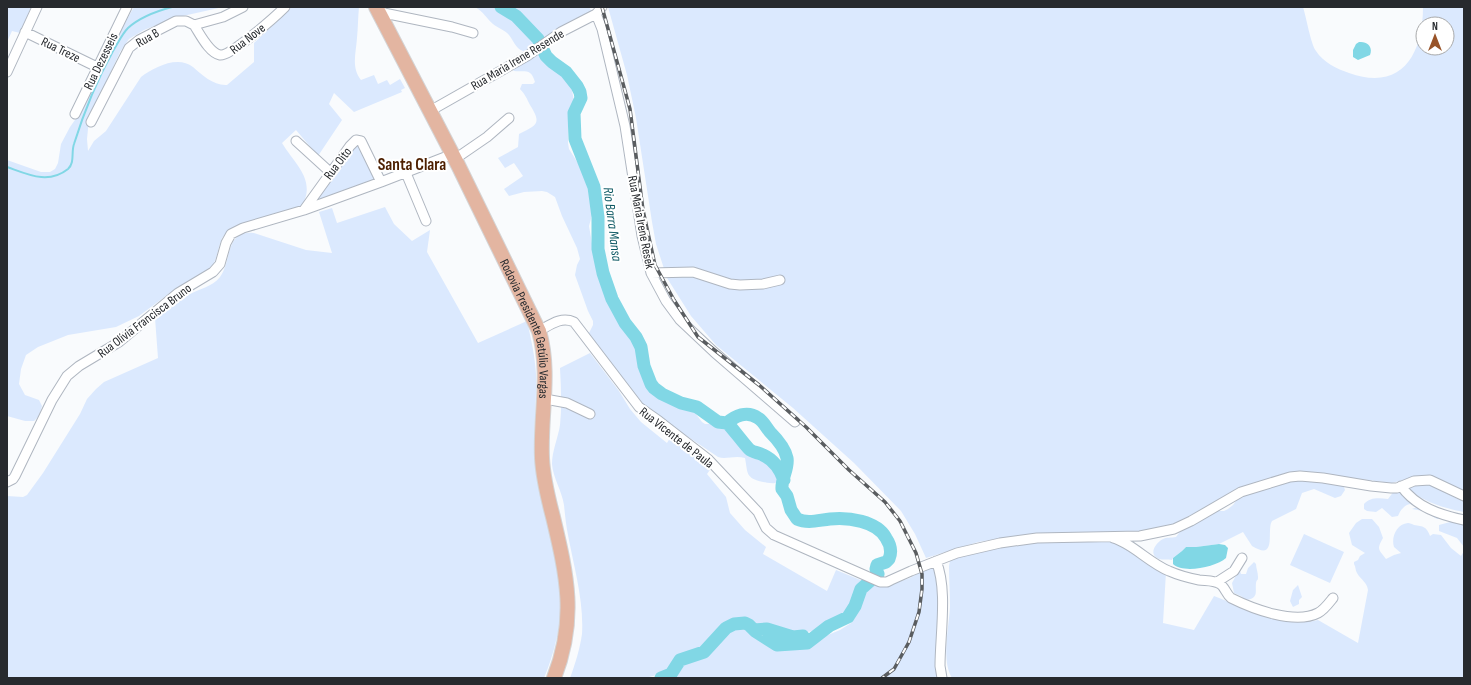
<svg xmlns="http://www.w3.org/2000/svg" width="1471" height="685" font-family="'Sofia Sans Condensed',sans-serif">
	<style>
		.green { fill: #dbe9fe; fill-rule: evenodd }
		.water { fill: #81d7e5 }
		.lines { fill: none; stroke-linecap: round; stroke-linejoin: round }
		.stream { stroke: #81d7e5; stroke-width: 2 }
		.river { stroke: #81d7e5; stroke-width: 13 }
		.street-casing { stroke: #afb6c0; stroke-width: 11 }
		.primary-casing { stroke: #d4d4d5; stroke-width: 16 }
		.street { stroke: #fff; stroke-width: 9 }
		.primary { stroke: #e3b5a1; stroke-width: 14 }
		.rail-casing { stroke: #5a5d60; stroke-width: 3.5 }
		.rail { stroke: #fff; stroke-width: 2; stroke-dasharray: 6; stroke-linecap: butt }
		.labels { text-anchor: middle; stroke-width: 4; stroke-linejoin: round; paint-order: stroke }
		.street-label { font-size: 13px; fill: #272a2e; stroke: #fff }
		.water-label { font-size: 14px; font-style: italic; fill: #0b5762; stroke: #fff }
		.district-label { font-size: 17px; font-weight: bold; fill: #4d1f00; stroke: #fff }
	</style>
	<rect width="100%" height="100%" fill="#f9fbfd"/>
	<!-- green -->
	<path class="green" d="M7,7H31L20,33L12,31L7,42Z
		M134,7H223L174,18L144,30L129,39L120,52L89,119L87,139L88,151L94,141L106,131L141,77C154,67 178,55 193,67C202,75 214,86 227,85L254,62V43L292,7H359C358,17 358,28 357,38C356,53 351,68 361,80L374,75L378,84L387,80L390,85L400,79L405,88L401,90L402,92L354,112L334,93L329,104L342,120L318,156L296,130L282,143C296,166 318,181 300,209L236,226L226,233L222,238L219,247L216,258L212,268L171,292L139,316L116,327L68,335L38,347L26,355L21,369L19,384L25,395L39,400L42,406L39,416L34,421H25L7,416V160L41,172H50L55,169L58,163L61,144L70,127L82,110L122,28Z
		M475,7H493L501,14L514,20L522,28L530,40L536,45L529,52C517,52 515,43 509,35C505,30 498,28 493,24C486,18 484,12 475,7Z
		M510,7H589L592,12L543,41L524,16Z
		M608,7H1303C1306,16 1311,45 1316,51C1323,62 1337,69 1349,73C1402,92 1423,54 1423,7H1464V492L1435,477L1426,476L1410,478L1392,483L1320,474L1238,489L1173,525L1147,531L1039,534L1008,537L978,542L926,558L915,534L901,511L854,463L793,408L716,345L691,316L667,278L656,244L652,222L636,118L627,75ZM1423,24H1447V48H1423Z
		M538,52L550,67L570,82L574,100L568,119V143L569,149L588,179L591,188L594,208L589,226L597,273L603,289L636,345L639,361L645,379L648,385L659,395L677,404L692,409L702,422L705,424H709L717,423L727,425L745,449C750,452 754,453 760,455C766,457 780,469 780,476C780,479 778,482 775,483C771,484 766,482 763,482C745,478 748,473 745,458C734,455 726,460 718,457L638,403L588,335L593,325V321L588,311L575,275L577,265L580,259L577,248L562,216L555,197L547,192L542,191L524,192L509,196L504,189L523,176L514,163L505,168L498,158L518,147L519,134C537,125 542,124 530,105C527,99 525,94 520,89L522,84H533L535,82C531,68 526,72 514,71L511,68Z
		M356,141L380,182L307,207Z
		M385,207L394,224L412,241L430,230L427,252L478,343L527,321C531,339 535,356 536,374C537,401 533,427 535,453C537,483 545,513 552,542C555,553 559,564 560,574C565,608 557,648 544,678H7V496L23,497L27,495L43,473L80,414L87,399L96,389L104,382L158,358L155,318C166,310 176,300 188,295C199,289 212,287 220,277C232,261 225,229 254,233L306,250L332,253L319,212L332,208L337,223Z
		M590,353L619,391L630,409L641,422L667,443L673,433L712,467L707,474L726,497L730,513L745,530L766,547L763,554L827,591L836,570L863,581L847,612L827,622L815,631L795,633L773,626H756L741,620L731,621L725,623L703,649L678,657L669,669L661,674L645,678H570C575,665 580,648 582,634C584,601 574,567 568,535C566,525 565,515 564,505C562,491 553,478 552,464C552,451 558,438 560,425C562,406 561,387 560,368Z
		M1295,479L1343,484L1345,490L1341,496L1335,498L1314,489L1302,493L1296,509L1272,521C1266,530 1278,562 1252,546L1243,532L1219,544L1196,547H1186L1182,551L1173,558L1172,560C1168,559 1163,560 1159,559C1148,555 1155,543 1163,539C1166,537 1171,538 1176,537L1182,529L1210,516L1212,512L1215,511H1224L1228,509L1233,505L1239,497Z
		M1426,483L1458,499L1464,500V512C1443,508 1423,502 1406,487Z
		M1401,489L1446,518L1437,519L1423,511L1412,509L1417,507L1410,504C1404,505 1400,511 1398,516L1392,517L1382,508L1376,512L1367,511L1364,509V504C1370,497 1379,498 1388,499L1394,491Z
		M1362,519H1372L1379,527L1383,538C1376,550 1379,549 1386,559L1394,555L1401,553L1394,547C1391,538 1396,524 1408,523C1410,523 1412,524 1414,525C1423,526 1427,527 1430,536L1433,534L1441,535L1451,548L1461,556L1464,551V678H952C941,661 949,627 950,607C950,593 949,579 949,566L950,561L961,556L1023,541H1113L1166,572L1163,623L1194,630L1214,596C1247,609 1282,629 1318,620L1358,643L1368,590C1367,582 1361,580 1357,573C1355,570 1356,567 1354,564V562L1358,560L1360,556L1365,553L1352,545L1349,533L1356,523Z
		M1450,519L1464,523V547L1457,538L1439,531V525L1450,522Z
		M1304,534L1344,552L1330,583L1290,565Z
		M1254,562L1256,564C1256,568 1258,572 1258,577C1258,582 1257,578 1256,583C1255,592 1259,598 1246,600L1241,596L1234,593L1232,583L1238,572L1240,571L1241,574H1246L1248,568Z
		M935,564L939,599L936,639L938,678H668L674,675L684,665L701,658L707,653L732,628L744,627L751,634L774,648L805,647L814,644L823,637L840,630L851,623L855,618L866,589L872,583L890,585L910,578Z
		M1298,585L1302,597L1299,600V604L1293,607L1290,601L1293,590Z"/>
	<!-- water -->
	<path class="water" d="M1359,42C1368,41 1373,47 1370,55L1358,60L1353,57V50L1356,44Z
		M1219,544L1225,545L1228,548L1226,558C1216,567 1183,574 1173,564V558L1182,551L1186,547H1196Z"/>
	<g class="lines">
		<!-- stream -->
		<path class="stream" d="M7,167C27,174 48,185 68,169C75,163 71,152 74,144C84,112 97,80 113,51C118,43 122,34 128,28C140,17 157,11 172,7"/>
		<!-- river -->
		<path class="river" d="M501,7L516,16L538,39L546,56L552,62L566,72L577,86L580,92L581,98L574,113L575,139L594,187L598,217V249L603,273L612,299L625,323L636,337L641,347L644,366L651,384L654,388L662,394L681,403L697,407L718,422L727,423C735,416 747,410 758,418C763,421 766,427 770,432C777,439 785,448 787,458C789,468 781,479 782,489L787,496L791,510L797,519C808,524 819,520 830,519C848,517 877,521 886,538C890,544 892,552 889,559L886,562L877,565L876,569L878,574L861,589L855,606L848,617L829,626L807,643L777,645L755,631L749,625L745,623L734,624L726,628L704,652L680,660L671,674L661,678
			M727,423C730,425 744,444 749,449C753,453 758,452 763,455C774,460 780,469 784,480
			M754,630L767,629L793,637L803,636"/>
		<defs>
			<path id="street" d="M379,12L452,27L473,33
				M596,14L602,29L625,126L642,236L651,273L666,301L680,320L714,352L795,422
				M194,25C200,34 209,53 220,55C230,57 276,16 285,7
				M25,32L97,67
				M7,72L37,7
				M430,111L527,56L561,32L596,14L602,7
				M75,114L127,7
				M91,122L129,48L139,40L176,21H186L194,25L223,17L243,7
				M296,141L330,172
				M455,159L487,137L509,118
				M406,173L426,221
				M304,210L350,146L356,140L361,141L362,143L381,182
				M651,273L693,272L730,284L740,285L763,284L780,280
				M539,331C550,325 561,316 574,322L639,407L659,421L708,459L758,512L766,528L774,535L880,582H887L891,580L911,571L957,553L1000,543L1037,538L1140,536L1174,529L1191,521L1241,492L1290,477L1300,476L1323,478L1371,486L1391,488H1397L1414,481L1430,480L1464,496
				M545,399L567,403L590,414
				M7,482L13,479L15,476L52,400L67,376L79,366L119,342L178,293L213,272L220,264L226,243L231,234L243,228L304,210L381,182L453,154
				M1401,486C1416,507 1440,515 1464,520
				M1113,538C1132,543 1149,563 1169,571C1178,575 1189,578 1199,580C1205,581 1214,580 1220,584C1225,587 1226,594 1231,598C1253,609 1295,625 1318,613C1324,610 1329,603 1333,598
				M936,561C948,589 940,635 940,666L942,678
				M1217,582L1234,571L1242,558"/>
			<g id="primary">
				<path id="s1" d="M376,7L458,165L539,331C551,373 540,415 542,458C543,478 548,498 553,517C567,576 577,619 554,678"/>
			</g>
		</defs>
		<!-- street casing -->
		<use href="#street" class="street-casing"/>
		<!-- primary casing -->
		<use href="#primary" class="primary-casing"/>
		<!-- street -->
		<use href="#street" class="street"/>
		<!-- primary -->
		<use href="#primary" class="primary"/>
		<defs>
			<path id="rail" d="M602,7L630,109L643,210L655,265L674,300L698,337L759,385L806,427L849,470L885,502L900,521L916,553L922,574V589L919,612L909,642L894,669L882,678"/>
		</defs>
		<!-- rail casing -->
		<use href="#rail" class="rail-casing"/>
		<!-- rail -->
		<use href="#rail" class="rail"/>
	</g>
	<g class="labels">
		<!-- street labels -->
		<g class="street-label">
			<text transform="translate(147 37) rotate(-30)" y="5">Rua B</text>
			<text transform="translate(247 38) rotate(-38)" y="5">Rua Nove</text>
			<text transform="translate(61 49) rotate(26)" y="5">Rua Treze</text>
			<text transform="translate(517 59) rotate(-31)" y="5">Rua Maria Irene Resende</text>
			<text transform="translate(100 61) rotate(-64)" y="5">Rua Dezesseis</text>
			<text transform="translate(337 163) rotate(-53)" y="5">Rua Oito</text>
			<text transform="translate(642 222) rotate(79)" y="5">Rua Maria Irene Resek</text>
			<text transform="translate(144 320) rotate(-37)" y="5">Rua Olívia Francisca Bruno</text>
			<text dy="5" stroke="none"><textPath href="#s1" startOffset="357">Rodovia Presidente Getúlio Vargas</textPath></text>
			<text transform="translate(677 437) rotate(38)" y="5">Rua Vicente de Paula</text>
		</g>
		<!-- water labels -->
		<g class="water-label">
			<text transform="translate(613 224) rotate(83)" y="5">Rio Barra Mansa</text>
		</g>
		<!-- district labels -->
		<g class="district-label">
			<text x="412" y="170">Santa Clara</text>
		</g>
	</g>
	<!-- border -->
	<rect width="1471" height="685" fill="none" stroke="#272a2e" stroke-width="16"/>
	<!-- north arrow -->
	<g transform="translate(1435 36)"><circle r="19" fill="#ffffff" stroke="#a9aaab"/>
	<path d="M0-3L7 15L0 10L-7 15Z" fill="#985328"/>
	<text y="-6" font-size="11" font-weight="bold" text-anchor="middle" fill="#272a2e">N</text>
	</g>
</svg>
